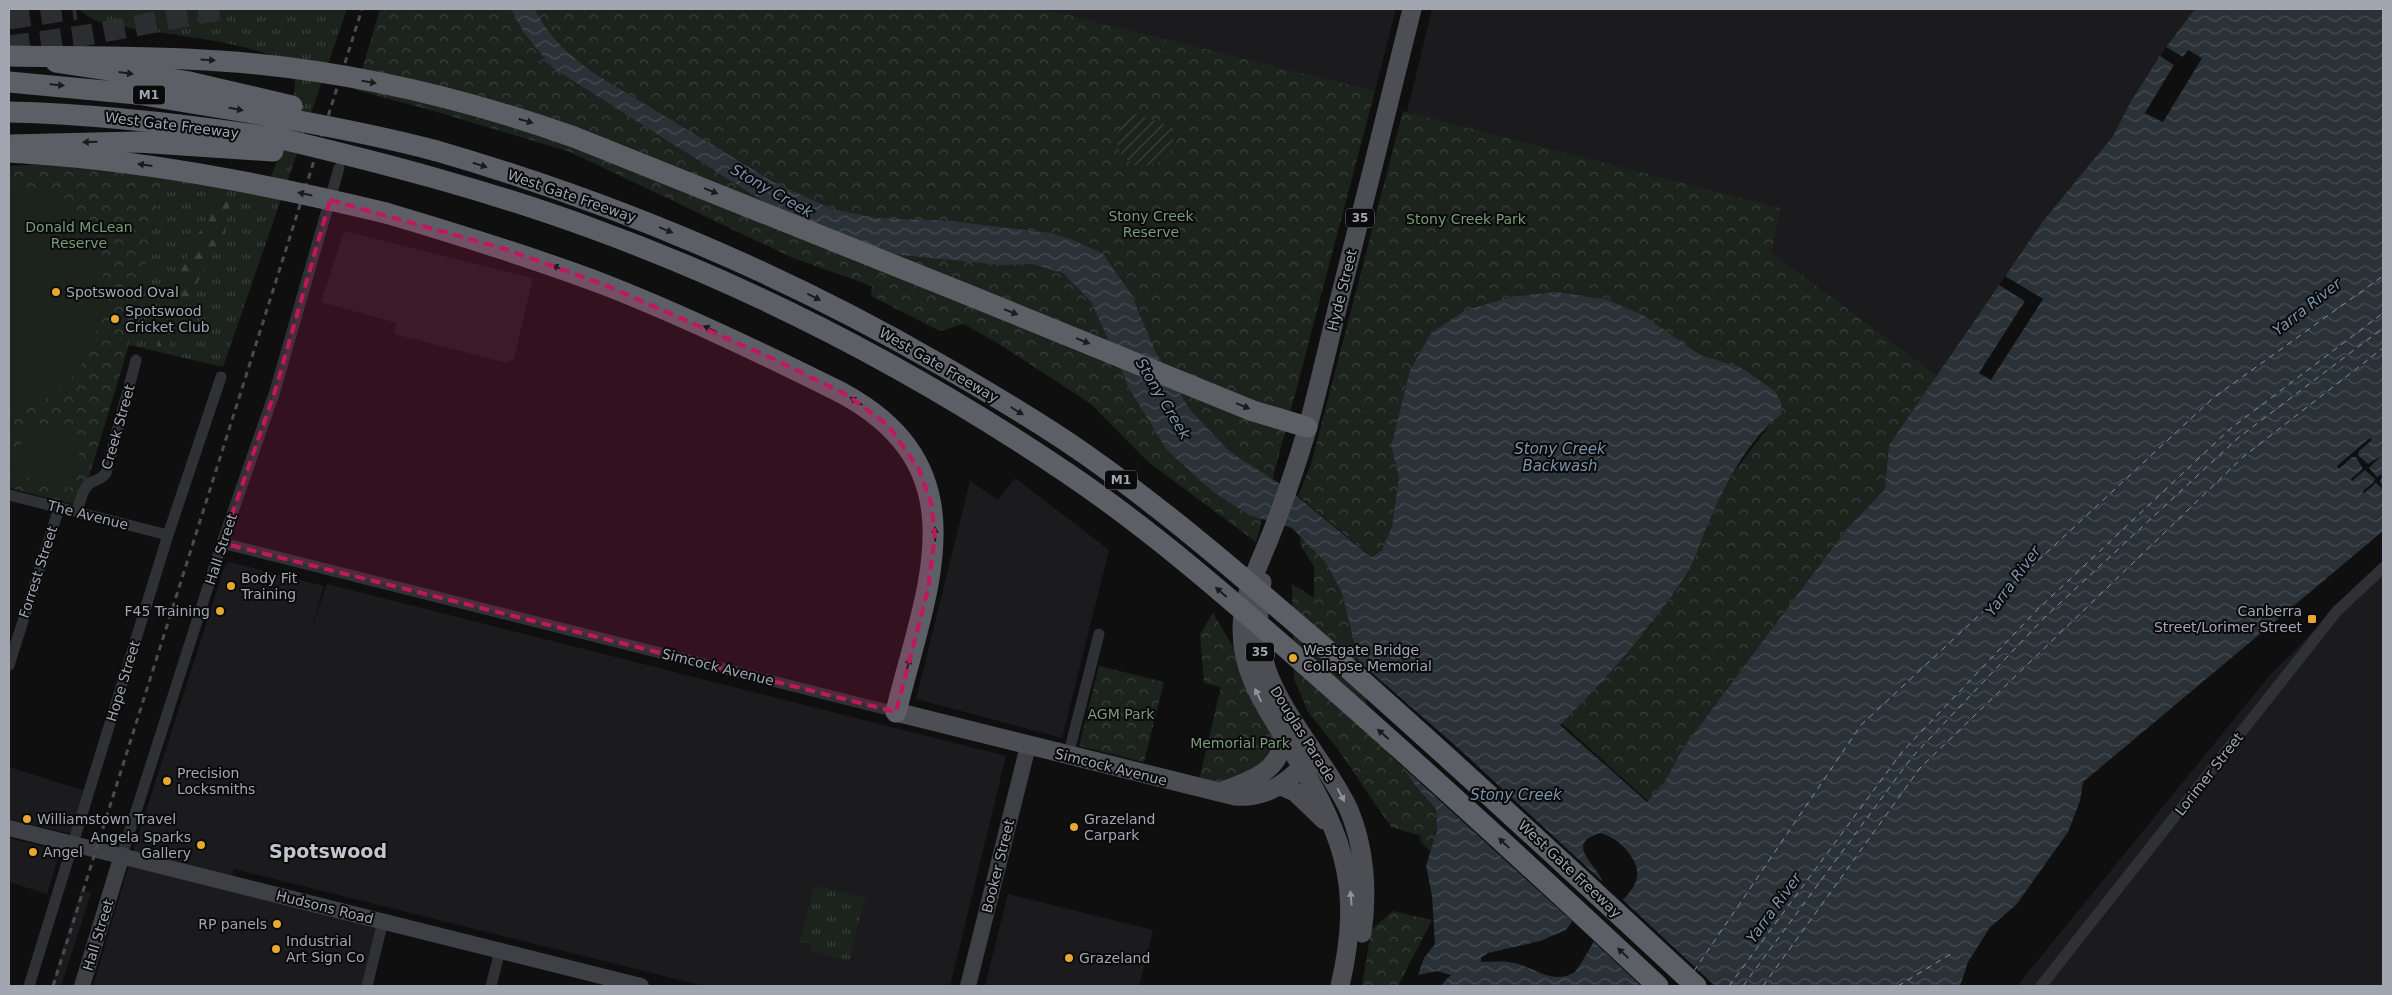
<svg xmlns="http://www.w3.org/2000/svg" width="2392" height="995" font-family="'DejaVu Sans',sans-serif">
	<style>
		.built { fill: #1b1b1d }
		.grass { fill: url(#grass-tufts) }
		.forest { fill: url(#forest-firs) }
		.park { fill: url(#park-crowns) }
		.garden { fill: url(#garden-furrows) }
		.pitch { fill: #1c231d }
		.water { fill: url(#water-waves); fill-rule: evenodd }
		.pier { fill: #0f0f10 }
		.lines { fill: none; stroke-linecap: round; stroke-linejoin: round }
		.ferry { stroke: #7994ab; stroke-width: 1; stroke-dasharray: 6 5; stroke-linecap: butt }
		.highway-tunnel { stroke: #2c2d30; stroke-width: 21; stroke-dasharray: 21 11; stroke-linecap: butt }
		.street { stroke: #303135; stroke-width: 11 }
		.secondary { stroke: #3f4045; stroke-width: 16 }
		.primary { stroke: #4d4e54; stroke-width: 19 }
		.highway { stroke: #5d5f66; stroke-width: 21 }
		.rail { stroke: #4a4b50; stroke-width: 3; stroke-dasharray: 6 5; stroke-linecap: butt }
		.highway-bridge { stroke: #5d5f66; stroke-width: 21 }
		.oneway { fill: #1b1b1d }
		.oneway2 { fill: #90949e }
		.marked { fill: #c2185b; fill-opacity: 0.2; stroke: #c2185b; stroke-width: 4; stroke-dasharray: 10 6; stroke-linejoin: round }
		.poi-dot { fill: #e8a730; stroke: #0a0a0b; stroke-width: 2 }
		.labels { text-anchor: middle; stroke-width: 4; stroke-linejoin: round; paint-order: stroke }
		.shield { fill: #0a0a0b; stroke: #74777f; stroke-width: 1 }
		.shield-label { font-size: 12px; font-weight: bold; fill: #a1a6b1 }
		.street-label { font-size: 14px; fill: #a1a6b1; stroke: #0a0a0b }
		.park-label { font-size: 14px; fill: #789b7a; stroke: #0a0a0b }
		.poi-label { font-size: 14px; fill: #a1a6b1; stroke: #0a0a0b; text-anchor: start }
		.water-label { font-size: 15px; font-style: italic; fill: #7994ab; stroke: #0a0a0b }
		.district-label { font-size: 19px; font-weight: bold; fill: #c2c5cd; stroke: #0a0a0b }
	</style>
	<defs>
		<pattern id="grass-tufts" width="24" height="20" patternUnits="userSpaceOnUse" patternTransform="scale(1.25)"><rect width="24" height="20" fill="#1c231d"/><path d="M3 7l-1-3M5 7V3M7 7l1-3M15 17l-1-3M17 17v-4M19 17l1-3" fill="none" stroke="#3a403b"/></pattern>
		<pattern id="forest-firs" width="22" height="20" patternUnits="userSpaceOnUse" patternTransform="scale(1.25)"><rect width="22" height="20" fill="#1c231d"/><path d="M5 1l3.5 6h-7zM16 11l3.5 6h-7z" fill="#3a403b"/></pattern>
		<pattern id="park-crowns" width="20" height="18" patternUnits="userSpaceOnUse" patternTransform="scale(1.25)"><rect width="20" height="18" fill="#1c231d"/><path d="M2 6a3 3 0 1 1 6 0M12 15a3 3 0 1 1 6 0" fill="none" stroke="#3a403b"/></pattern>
		<pattern id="garden-furrows" width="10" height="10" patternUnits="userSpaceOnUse" patternTransform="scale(1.25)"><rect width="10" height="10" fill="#1c231d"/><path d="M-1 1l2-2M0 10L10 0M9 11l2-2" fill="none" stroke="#3a403b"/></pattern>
		<pattern id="water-waves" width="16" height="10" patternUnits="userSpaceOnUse" patternTransform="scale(1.25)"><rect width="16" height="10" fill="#2a3238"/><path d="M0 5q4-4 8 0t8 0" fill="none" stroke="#464d52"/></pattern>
	</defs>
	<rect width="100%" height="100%" fill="#0f0f10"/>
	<!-- built -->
	<path class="built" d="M1045,9H1396L1375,91Z
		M1432,9H2195L2163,51L2131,101L2113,136L2043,221L1937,375L1771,252L1780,208L1407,112Z
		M344,231L533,278L514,359L507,363L394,334L396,323L321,302Z
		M1015,478L1109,550L1062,738L916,699L970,481L998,500Z
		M230,562L324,586L310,633L327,584L1006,756L950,986H704L234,869L228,888L378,926L364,986H93L129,864L224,568L227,563Z
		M2383,562V986H2017L2270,675Z
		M9,767L85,791L72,834L9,819Z
		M9,838L60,851L47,894L9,882Z
		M81,890L91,893L61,986H51Z
		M1008,894L1153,930L1139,986H985Z"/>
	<!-- grass -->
	<path class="grass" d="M78,9H347L223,367L129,345L166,165L271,177C279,157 303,87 292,70C271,39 136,34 97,21C90,19 84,12 78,9Z
		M814,885L865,898L849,961L810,951L811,944L800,942Z"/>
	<!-- forest -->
	<path class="forest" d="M214,197H222L230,201L225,234L194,288L168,348L163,352L157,349V344L172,311L178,276L197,235L204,227L209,208Z"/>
	<!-- park -->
	<path class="park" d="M380,9H1045L1375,91L1256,542L1147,461L1091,404L999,344L964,324L940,331L871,296L872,286L793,258L570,152L437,112L356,90Z
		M1403,111L1781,208L1771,252L1937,375L1889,445L1885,489L1845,531L1683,748L1665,781L1648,801L1559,721L1571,714L1651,625L1734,472L1772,422L1782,414L1740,367L1700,355L1672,337L1464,311L1431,333L1410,370L1391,445L1399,477L1392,526L1382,550L1371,556L1298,496L1311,464Z
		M66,163L166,165L129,345L80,506L9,488V166Z
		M1301,537L1326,563L1342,593L1358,654L1419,790L1436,809L1437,832L1432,853L1420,841L1421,836L1391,827L1337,748L1308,712L1294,679L1292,584L1314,598V567L1300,544Z
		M1213,613L1238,655L1275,737L1269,760C1244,775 1230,787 1199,780L1221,687L1204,683L1200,634Z
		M1099,666L1164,682L1144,762L1079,746Z
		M1393,911L1432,920L1398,986H1362L1371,930Z"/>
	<!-- garden -->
	<path class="garden" d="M1133,113L1170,126C1190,174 1110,180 1118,134C1119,125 1125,117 1133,113Z"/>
	<!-- pitch -->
	<path class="pitch" d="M9,187C22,185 37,189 50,195C140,235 110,400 9,411Z
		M27,422L84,436L70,488L13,474Z"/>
	<!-- water -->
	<path class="water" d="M511,9H534C552,40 566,52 595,74L775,183L832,209L876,218L950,221L1050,233L1073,240L1103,254L1131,294L1155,351L1190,410L1230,452L1288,489L1371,557L1382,550L1392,526L1399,477L1391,446L1410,370L1431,333L1464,311L1511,297L1556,292L1608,300L1643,315L1700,355L1740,367L1775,391L1781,402L1782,414C1746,440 1722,491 1705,531C1699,545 1694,563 1685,576C1650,630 1605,680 1560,725L1647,802L1665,781L1683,748L1845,531L1885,489L1889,445L2043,221L2113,136L2131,101L2163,51L2195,9H2383V531L2083,782L2080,801L2068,832L2016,905L1990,927L1968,962L1960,986H1440L1451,975L1437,971L1418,975L1424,958L1435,944L1432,896L1426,865L1437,832L1436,809L1419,790L1376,731L1342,593L1326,563L1292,528L1249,515L1212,491L1167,450L1130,390L1092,303L1076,286L1063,273L1032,264L1001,265L854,250L826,241L553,68L524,33ZM1600,833C1613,837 1620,842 1628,852C1653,884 1621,896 1606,920C1595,937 1587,956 1575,972C1551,987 1532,964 1508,962C1500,961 1490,962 1481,962V958L1488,953L1540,941L1566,930L1602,880C1594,862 1565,844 1600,833Z"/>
	<!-- pier -->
	<path class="pier" d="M2166,47L2183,57L2188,50L2202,58L2163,122L2145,113L2174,65L2160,56Z
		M2005,276L2043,299L1991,380L1979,373L2025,301L1999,285Z
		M2370,438L2372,440L2359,451L2358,455L2368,464L2382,455L2369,468L2377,477L2383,474L2380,481L2383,489L2376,483L2364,493L2362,492L2374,482L2375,479L2365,470L2352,481L2351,479L2363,469L2356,457H2352L2339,469L2337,466Z
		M1355,658L1458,748L1604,883L1574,923L1392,757L1374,732Z
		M1622,899L1715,986H1641L1592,940L1605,916Z"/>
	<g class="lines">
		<!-- ferry -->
		<path class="ferry" d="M1694,971L1861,725L2213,398L2383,276
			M1729,986L1902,752L2036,611L2230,429L2383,313
			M1743,986L1912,757L2045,617L2238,438L2383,328
			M1763,986L1920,768L2243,457L2383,348
			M1898,986L1954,952"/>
		<!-- highway-tunnel -->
		<path class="highway-tunnel" d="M9,19L76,9
			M9,46L87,35L224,9"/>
		<!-- street -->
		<path class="street" d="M9,495L168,535
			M77,512C80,503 82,487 92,482C98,479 102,479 106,473L136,360
			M222,543L896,712
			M9,665L59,508
			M1068,756L1099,634
			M122,855L222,543L275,391L339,168
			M29,986L168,535L221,377
			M367,986L383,921
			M491,986L500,951
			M2041,986L2337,611L2383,568"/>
		<!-- secondary -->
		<path class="secondary" d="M9,828L641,986
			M82,986L122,855
			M968,986L1028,746"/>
		<!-- primary -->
		<path class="primary" d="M1262,582C1249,659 1274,693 1315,754C1327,772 1340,790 1349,810C1365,848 1368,893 1362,933
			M896,712L1235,796C1267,799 1290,781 1310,758
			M1281,786L1295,792L1324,820
			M1223,791C1251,780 1280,772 1284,737
			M1340,986C1365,879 1340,829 1285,739C1264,704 1242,673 1242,630C1242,597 1258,567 1270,537C1284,502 1296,466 1307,430C1320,383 1330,336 1342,289C1366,196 1389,102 1412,9"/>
		<!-- highway -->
		<path class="highway" d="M56,62L189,82L292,106
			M9,82L137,94L288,119
			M9,112C101,114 191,125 282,139
			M9,145L138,142L273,151
			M386,213C460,235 532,257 603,284C685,316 764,354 842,393C984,470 925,591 896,712
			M966,294L1253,411L1307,427"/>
		<!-- rail -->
		<path class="rail" d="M53,986L362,9"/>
		<!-- highway-bridge -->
		<path class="highway-bridge" d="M9,56C79,57 150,56 220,61C340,69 461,97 574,137L966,294
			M288,119C338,128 388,138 437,151C613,202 782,273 941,365C990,393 1039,422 1085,454C1172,515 1253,586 1334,656C1457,764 1576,875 1696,986
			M282,139C387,164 490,191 591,228C759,289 919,373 1067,473C1156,533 1237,605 1317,675C1433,777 1546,881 1658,986
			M9,152C137,159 262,183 386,213"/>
	</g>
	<!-- one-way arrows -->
	<defs><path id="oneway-solid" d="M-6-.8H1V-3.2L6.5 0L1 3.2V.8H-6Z" transform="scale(1.25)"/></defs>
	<g class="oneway">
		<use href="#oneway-solid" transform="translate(208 60) rotate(3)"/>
		<use href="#oneway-solid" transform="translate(126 73) rotate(8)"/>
		<use href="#oneway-solid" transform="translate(369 82) rotate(10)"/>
		<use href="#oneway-solid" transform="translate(57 85) rotate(5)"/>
		<use href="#oneway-solid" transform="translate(236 109) rotate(10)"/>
		<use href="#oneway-solid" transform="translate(526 121) rotate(16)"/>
		<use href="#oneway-solid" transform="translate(90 142) rotate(179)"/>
		<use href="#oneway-solid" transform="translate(145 165) rotate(-172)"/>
		<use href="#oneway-solid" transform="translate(480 165) rotate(17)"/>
		<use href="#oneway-solid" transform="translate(711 191) rotate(22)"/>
		<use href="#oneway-solid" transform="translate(305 194) rotate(-168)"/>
		<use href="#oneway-solid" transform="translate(666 230) rotate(22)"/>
		<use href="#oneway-solid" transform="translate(559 268) rotate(-160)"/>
		<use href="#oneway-solid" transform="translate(814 297) rotate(27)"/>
		<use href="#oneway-solid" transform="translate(1011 312) rotate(22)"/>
		<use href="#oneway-solid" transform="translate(710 329) rotate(-155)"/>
		<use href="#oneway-solid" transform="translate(1083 341) rotate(22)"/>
		<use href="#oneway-solid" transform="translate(856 401) rotate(-148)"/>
		<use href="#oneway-solid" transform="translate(1243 406) rotate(22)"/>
		<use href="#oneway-solid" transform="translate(1017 411) rotate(32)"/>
		<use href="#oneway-solid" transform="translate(935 534) rotate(-91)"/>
		<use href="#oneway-solid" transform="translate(1221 592) rotate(-139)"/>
		<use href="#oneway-solid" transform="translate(908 665) rotate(-75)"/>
		<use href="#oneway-solid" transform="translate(1383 734) rotate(-139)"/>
		<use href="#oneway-solid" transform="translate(1504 843) rotate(-137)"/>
		<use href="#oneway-solid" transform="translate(1623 953) rotate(-137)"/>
	</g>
	<g class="oneway2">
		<use href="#oneway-solid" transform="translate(1258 695) rotate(-116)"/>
		<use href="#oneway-solid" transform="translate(1341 795) rotate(62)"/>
		<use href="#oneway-solid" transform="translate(1351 898) rotate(-95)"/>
	</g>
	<!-- marked area -->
	<path class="marked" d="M330,200L502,248L603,284L774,359L849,396L888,425L919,469L931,503L935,535L928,590L896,712L222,543L275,391Z"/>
	<!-- markers -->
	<g class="poi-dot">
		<circle cx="56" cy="292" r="5"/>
		<circle cx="115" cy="319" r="5"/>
		<circle cx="231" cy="586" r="5"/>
		<circle cx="220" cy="611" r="5"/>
		<rect x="2307" y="614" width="10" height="10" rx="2.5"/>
		<circle cx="1293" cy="658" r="5"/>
		<circle cx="167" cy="781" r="5"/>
		<circle cx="27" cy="819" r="5"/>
		<circle cx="1074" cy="827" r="5"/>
		<circle cx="201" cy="845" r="5"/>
		<circle cx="33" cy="852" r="5"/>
		<circle cx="277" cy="924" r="5"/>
		<circle cx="276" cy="949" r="5"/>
		<circle cx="1069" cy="958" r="5"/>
	</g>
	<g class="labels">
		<!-- shield labels -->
		<g class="shield">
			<rect x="133" y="85.5" width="32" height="19" rx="4"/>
			<rect x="1346" y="208.5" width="28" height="19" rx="4"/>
			<rect x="1105" y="470.5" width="32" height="19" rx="4"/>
			<rect x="1246" y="642.5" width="28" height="19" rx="4"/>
		</g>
		<g class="shield-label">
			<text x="149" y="99">M1</text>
			<text x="1360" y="222">35</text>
			<text x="1121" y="484">M1</text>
			<text x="1260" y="656">35</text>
		</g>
		<!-- street labels -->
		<g class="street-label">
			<text transform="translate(172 125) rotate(7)" y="5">West Gate Freeway</text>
			<text transform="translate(572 196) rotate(19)" y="5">West Gate Freeway</text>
			<text transform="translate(1342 290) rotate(-76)" y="5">Hyde Street</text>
			<text transform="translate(939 365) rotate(30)" y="5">West Gate Freeway</text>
			<text transform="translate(118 427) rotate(-74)" y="5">Creek Street</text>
			<text transform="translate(88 515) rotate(14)" y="5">The Avenue</text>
			<text transform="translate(221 549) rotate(-72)" y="5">Hall Street</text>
			<text transform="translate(38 572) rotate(-72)" y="5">Forrest Street</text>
			<text transform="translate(718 667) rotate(14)" y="5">Simcock Avenue</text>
			<text transform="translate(123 681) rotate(-73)" y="5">Hope Street</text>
			<text transform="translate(1303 734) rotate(58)" y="5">Douglas Parade</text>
			<text transform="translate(1111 767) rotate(14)" y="5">Simcock Avenue</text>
			<text transform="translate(2209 774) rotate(-52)" y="5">Lorimer Street</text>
			<text transform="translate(998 866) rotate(-76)" y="5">Booker Street</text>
			<text transform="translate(1570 869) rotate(43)" y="5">West Gate Freeway</text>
			<text transform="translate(325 907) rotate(14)" y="5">Hudsons Road</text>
			<text transform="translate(98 935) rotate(-73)" y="5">Hall Street</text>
		</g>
		<!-- park labels -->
		<g class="park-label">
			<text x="1151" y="221">Stony Creek<tspan x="1151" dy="16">Reserve</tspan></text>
			<text x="1466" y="224">Stony Creek Park</text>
			<text x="79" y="232">Donald McLean<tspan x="79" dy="16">Reserve</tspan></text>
			<text x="1121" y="719">AGM Park</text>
			<text x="1240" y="748">Memorial Park</text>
		</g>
		<!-- poi labels -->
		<g class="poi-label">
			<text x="66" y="297">Spotswood Oval</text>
			<text x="125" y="316">Spotswood<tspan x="125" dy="16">Cricket Club</tspan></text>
			<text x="241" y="583">Body Fit<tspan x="241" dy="16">Training</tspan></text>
			<text x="210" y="616" text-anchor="end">F45 Training</text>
			<text x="2302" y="616" text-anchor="end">Canberra<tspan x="2302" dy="16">Street/Lorimer Street</tspan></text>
			<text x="1303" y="655">Westgate Bridge<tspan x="1303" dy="16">Collapse Memorial</tspan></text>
			<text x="177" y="778">Precision<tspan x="177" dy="16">Locksmiths</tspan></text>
			<text x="37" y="824">Williamstown Travel</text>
			<text x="1084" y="824">Grazeland<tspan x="1084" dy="16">Carpark</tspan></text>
			<text x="191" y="842" text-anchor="end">Angela Sparks<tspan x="191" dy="16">Gallery</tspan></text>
			<text x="43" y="857">Angel</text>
			<text x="267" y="929" text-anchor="end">RP panels</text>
			<text x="286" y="946">Industrial<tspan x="286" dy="16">Art Sign Co</tspan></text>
			<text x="1079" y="963">Grazeland</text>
		</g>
		<!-- water labels -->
		<g class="water-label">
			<text transform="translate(772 191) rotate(30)" y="5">Stony Creek</text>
			<text transform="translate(2307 307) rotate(-38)" y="5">Yarra River</text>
			<text transform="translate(1163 399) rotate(59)" y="5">Stony Creek</text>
			<text x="1560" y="454">Stony Creek<tspan x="1560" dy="17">Backwash</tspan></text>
			<text transform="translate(2013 581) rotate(-54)" y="5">Yarra River</text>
			<text x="1516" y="800">Stony Creek</text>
			<text transform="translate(1774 908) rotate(-54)" y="5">Yarra River</text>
		</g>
		<!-- district labels -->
		<g class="district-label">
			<text x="328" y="858">Spotswood</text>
		</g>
	</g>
	<!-- border -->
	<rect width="2392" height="995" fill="none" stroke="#a1a6b1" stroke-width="20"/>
</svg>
